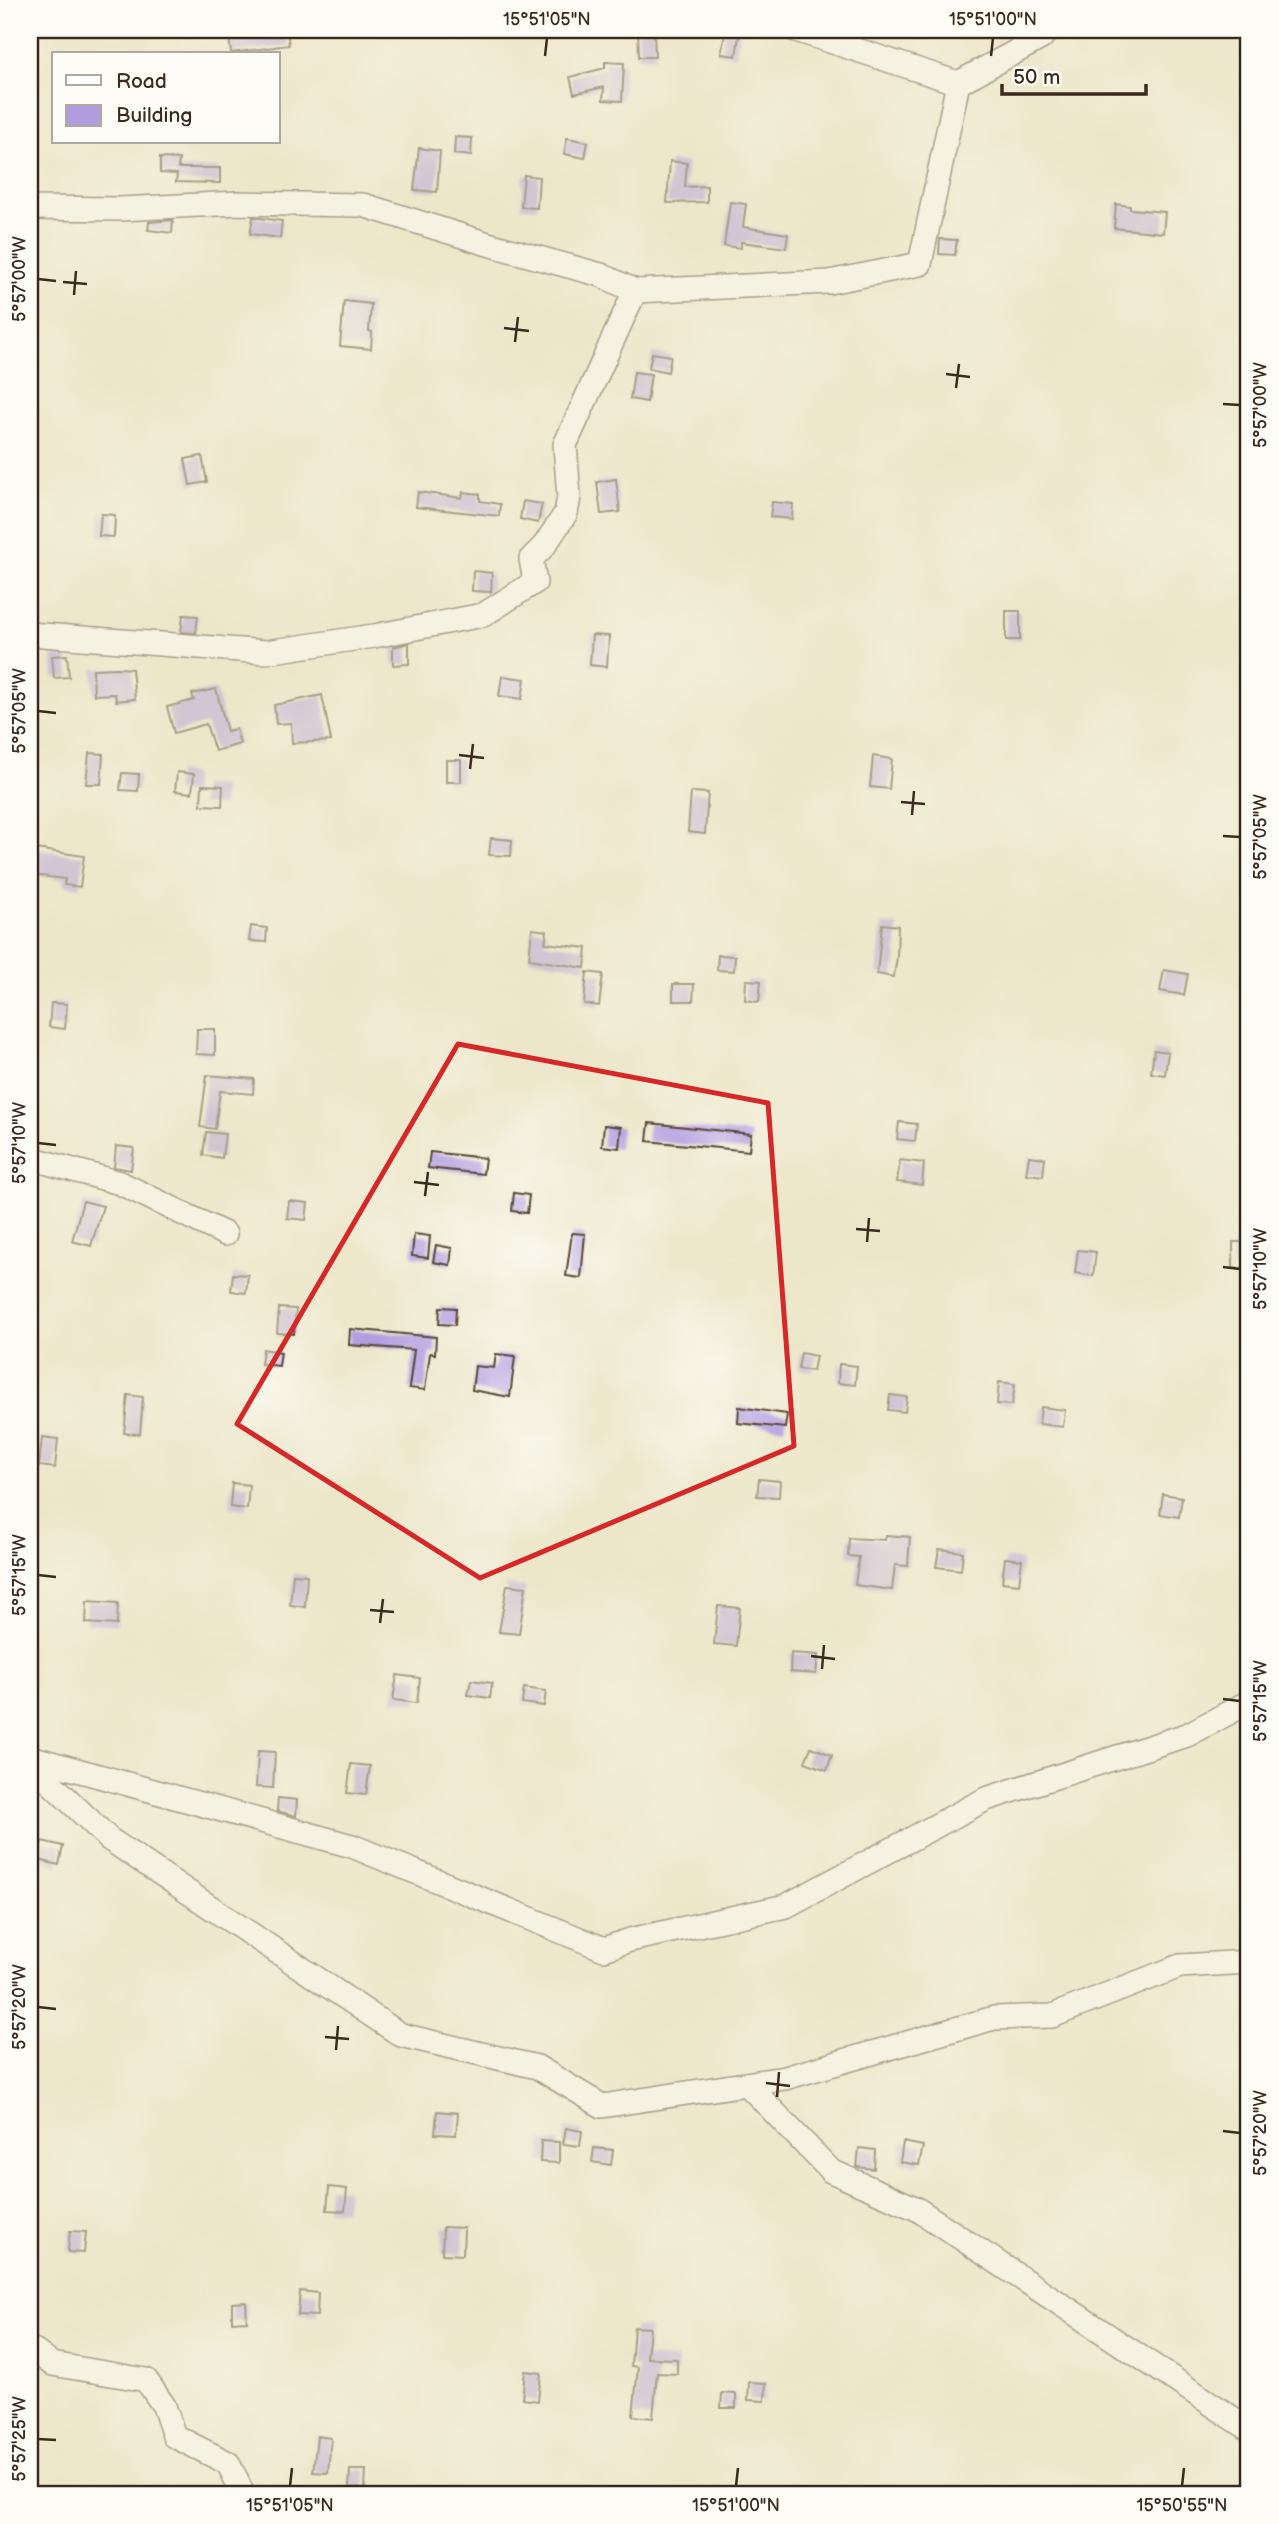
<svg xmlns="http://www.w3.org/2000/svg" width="1279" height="2524" font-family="'Balsamiq Sans',sans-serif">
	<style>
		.building { fill: #b29cdf }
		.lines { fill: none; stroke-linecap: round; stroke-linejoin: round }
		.street-casing { stroke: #564638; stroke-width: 26 }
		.street { stroke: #fff; stroke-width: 23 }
		.marked { fill: none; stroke: #d62828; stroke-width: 5; stroke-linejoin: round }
		.ticks { fill: none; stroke: #3b2a1e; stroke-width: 2.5 }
		.neatline { fill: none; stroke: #3b2a1e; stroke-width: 2.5 }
		.ticks-label { font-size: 18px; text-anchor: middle; fill: #3b2a1e }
	</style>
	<rect width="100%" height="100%" fill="#fdfcf7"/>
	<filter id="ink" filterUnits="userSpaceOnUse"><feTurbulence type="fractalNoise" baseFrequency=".0143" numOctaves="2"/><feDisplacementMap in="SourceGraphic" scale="14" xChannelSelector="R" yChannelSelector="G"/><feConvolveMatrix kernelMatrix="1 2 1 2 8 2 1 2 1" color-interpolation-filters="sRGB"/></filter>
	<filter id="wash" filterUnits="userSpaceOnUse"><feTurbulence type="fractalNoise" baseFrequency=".00686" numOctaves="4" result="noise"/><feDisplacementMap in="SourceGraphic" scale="28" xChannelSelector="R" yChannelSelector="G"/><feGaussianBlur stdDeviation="1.57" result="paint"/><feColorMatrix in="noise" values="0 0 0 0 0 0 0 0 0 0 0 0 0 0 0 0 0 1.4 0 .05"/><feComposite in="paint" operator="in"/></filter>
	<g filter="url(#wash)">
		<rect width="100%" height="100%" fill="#ede7cb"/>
		<g id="blocks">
			<!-- building -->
			<path class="building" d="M638,30H654L655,57H639Z
				M726,30H740L736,56L721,54Z
				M287,32L289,45L231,53L229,38Z
				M605,62L624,63L622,101L603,100L604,87L574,94L570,77L605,68Z
				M455,137L472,138L471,156L454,154Z
				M567,138L588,142L585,158L564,154Z
				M419,148L440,151L437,192L414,190Z
				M160,158L179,159L178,168H220V183L176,182L177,174L160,173Z
				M670,161L687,163L685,187L707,186V202L667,203Z
				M524,175L539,177L537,208L521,207Z
				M730,202L746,204L743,227L788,234L786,248L741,242V248L724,246Z
				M1116,204L1130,206V209L1165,212L1163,233L1114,228Z
				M253,217L282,221L280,238L250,234Z
				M173,220L172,233L148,230L149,222Z
				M940,239L957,240L955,255L939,254Z
				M344,301L371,304L369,331L372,332L371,349L340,346Z
				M652,353L671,356L668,372L649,368Z
				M634,372L651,374L647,402L630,399Z
				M202,456L207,482L190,485L185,459Z
				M616,479L620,512L601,514L597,482Z
				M418,492L462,498L463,492L480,494V501L500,504L499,516L416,507Z
				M523,501L542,504L538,523L520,519Z
				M772,502L793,504L792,519L770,517Z
				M101,514L115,515L114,537L99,536Z
				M473,571L492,573L491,592L472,591Z
				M1006,611H1020V640H1006Z
				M183,615L198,616L196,633L181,632Z
				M592,635L609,636L607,667L590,665Z
				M409,643V664L393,665V647Z
				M67,655L69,677L54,678L52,656Z
				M119,668L132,669L135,699L116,701L115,694L94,695L93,669Z
				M502,676L525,679L522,699L499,696Z
				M216,689L227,731L236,729L240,744L215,751L206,724L174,733L167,707L194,700L192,694Z
				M322,695L331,741L292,743L291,723L276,724L274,705Z
				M89,753L103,754L101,784H86Z
				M873,756L892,759L889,789L870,787Z
				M446,760H461V782H446Z
				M177,772L194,774L192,793L175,791Z
				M122,773L139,774L138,791L120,790Z
				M202,785L223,786L222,806L201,805Z
				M691,792L708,793L705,834L688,832Z
				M491,838L512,840L511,856L489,855Z
				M36,849L84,856L80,887L64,885L65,879L33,875Z
				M882,924L898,926L897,957L894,977L877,974Z
				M251,926L267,928L266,942L249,941Z
				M532,929L547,931L545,943L587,948L585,968L529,959Z
				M718,955L735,956L734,971L717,970Z
				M1164,970L1188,974L1184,995L1160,991Z
				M587,972L603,974L599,1006L584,1004Z
				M746,980L761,981L759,1002L745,1000Z
				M673,984H694L693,1001H673Z
				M51,1003L67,1004L65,1029L49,1027Z
				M197,1029H215V1055L196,1054Z
				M1154,1050L1168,1052L1165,1075L1151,1073Z
				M207,1075L254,1079L253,1094L220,1091L215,1129L200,1127Z
				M899,1122L917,1124L915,1141L897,1139Z
				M649,1123L751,1134L749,1151L647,1141Z
				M604,1125L621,1127L619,1148L602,1146Z
				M206,1132L225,1134L222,1158L203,1155Z
				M116,1146L134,1148L131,1170L114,1167Z
				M430,1152L485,1158L483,1174L428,1168Z
				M1029,1156L1045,1158L1043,1176L1026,1174Z
				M900,1160L924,1163L922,1185L897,1182Z
				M514,1193L529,1195L527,1213L512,1211Z
				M83,1201L103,1206L91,1246L72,1241Z
				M289,1201L308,1203L306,1220L287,1218Z
				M572,1233L585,1234L581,1278L566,1276Z
				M414,1234L430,1236L428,1258L412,1256Z
				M1233,1242H1249V1268H1233Z
				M436,1245L452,1248L450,1265L433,1262Z
				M1078,1250L1096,1252L1093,1276L1075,1273Z
				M233,1274L248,1275L246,1293L231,1291Z
				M440,1307L456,1308L455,1325L439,1324Z
				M279,1308L296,1309L294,1334L277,1333Z
				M350,1329L436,1337L435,1354L430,1353L425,1390L409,1388L414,1350L349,1345Z
				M263,1349L281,1352L279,1366L261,1364Z
				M801,1353L816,1356L813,1371L798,1369Z
				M496,1354L515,1356L510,1397L472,1390L475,1366L494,1368Z
				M839,1364L857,1366L855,1385L838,1383Z
				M999,1382L1015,1384L1012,1405L997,1404Z
				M128,1395L143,1397L140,1434L124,1433Z
				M890,1395L907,1397L905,1412L888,1410Z
				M739,1407L787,1414L785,1428L738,1423Z
				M1041,1407L1065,1410L1063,1427L1039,1424Z
				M42,1437L58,1439L55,1468L39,1466Z
				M759,1479L780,1481L779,1497L757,1496Z
				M232,1483L249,1485L247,1509L230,1507Z
				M1163,1494L1182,1497L1179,1517L1160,1514Z
				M886,1535L910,1537L908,1566L895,1565L892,1590L855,1585L859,1557L848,1556L849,1538L885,1540Z
				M939,1549L963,1552L961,1570L936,1567Z
				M1005,1558L1022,1560L1019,1584L1002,1582Z
				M293,1574L307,1575L305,1607L290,1605Z
				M507,1585L526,1587L519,1634L499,1632Z
				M87,1601L118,1603L117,1625L86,1623Z
				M718,1606L740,1608L736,1646L714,1644Z
				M791,1653L818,1655L816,1674L790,1672Z
				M397,1675L420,1678L417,1703L393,1700Z
				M471,1680L492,1683L490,1698L468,1695Z
				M524,1688L546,1691L544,1706L522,1703Z
				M811,1747L832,1755L827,1770L805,1762Z
				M258,1751L275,1752L273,1788L256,1787Z
				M351,1764L370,1766L366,1795L347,1793Z
				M278,1798L297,1800L296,1816L277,1811Z
				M42,1841L63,1846L59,1865L38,1860Z
				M437,2111L458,2113L456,2135L435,2134Z
				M566,2128L582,2131L580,2146L563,2144Z
				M541,2141L559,2142V2163L540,2162Z
				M903,2142L923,2146L919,2165L900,2162Z
				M594,2148L613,2150L611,2165L592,2162Z
				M859,2148L875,2150L874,2169L857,2167Z
				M329,2187L347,2189L345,2211L327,2210Z
				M443,2227L464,2228L463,2255L442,2254Z
				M70,2231L86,2232L84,2253L68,2252Z
				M300,2291L318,2293L317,2316L298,2315Z
				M246,2302L247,2321L232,2322V2303Z
				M634,2327L650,2328L647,2358L677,2359V2374L657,2373L653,2418L633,2416L638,2367L631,2366Z
				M525,2371L541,2373L538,2401L522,2399Z
				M749,2382L766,2383L765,2401L748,2400Z
				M722,2393L736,2394V2408H721Z
				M317,2436L331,2438L328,2473L313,2472Z
				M350,2470H366L365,2489L349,2488Z"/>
		</g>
	</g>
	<g filter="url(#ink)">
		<use href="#blocks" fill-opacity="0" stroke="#564638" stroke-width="2"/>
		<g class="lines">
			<defs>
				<path id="street" d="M796,30L958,83
					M30,208L120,209L238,203L363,205L488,244L601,275L635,291
					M30,634L266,652L374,636L483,615L535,582L531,559L544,546L566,513L569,497L565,445L635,291L829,282L920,264L958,83L1041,38L1048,30
					M30,1158L120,1183L225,1234
					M30,1757L352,1846L604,1949L630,1940L786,1906L986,1799L1187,1735L1249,1702
					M30,1763L109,1839L401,2035L537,2067L602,2106L785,2078L994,2018L1052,2016L1180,1966L1249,1962
					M747,2084L831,2171L917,2209L1249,2429
					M30,2348L52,2364L146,2380L164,2406L174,2436L228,2463L243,2494"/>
			</defs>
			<!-- street casing -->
			<use href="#street" class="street-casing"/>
			<!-- street -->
			<use href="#street" class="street"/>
		</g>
	</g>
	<!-- marked area -->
	<path d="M0 0H1279V2524H0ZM458,1044L768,1103L794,1446L480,1578L237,1424Z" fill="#ede7cb" fill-opacity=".55" fill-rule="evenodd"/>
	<path class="marked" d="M458,1044L768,1103L794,1446L480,1578L237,1424Z"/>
	<!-- ticks -->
	<path class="ticks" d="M545,56L547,38M991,56L993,38M38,279L56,281M63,282L87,284M74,295L76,271M504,328L529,331M515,342L518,317M946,374L970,377M956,388L959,364M1223,404L1240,405M38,711L56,713M459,755L484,758M470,769L473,744M901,802L925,804M912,815L914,791M1223,836L1240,837M38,1143L56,1145M414,1182L439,1185M425,1196L428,1172M856,1229L880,1231M867,1242L869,1218M1223,1267L1240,1269M38,1575L56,1577M370,1610L394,1612M380,1623L383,1599M811,1656L835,1659M822,1669L824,1645M1223,1699L1240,1701M38,2007L56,2009M325,2037L349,2039M336,2050L338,2026M766,2083L790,2086M777,2097L779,2072M1223,2131L1240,2133M38,2439L56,2440M290,2486L292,2468M736,2486L738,2468M1182,2486L1184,2468"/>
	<!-- margin -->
	<rect width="1279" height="2524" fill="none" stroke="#fdfcf7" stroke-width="77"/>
	<!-- legend -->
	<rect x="52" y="52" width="228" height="91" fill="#fdfcf7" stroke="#afa8a0" stroke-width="2"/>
	<rect x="66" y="75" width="35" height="10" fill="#ffffff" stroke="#afa8a0" stroke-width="2"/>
	<text x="116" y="88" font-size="21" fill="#3b2a1e">Road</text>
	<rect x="66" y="105" width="35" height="21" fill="#b29cdf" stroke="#afa8a0" stroke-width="2"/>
	<text x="116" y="122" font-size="21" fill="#3b2a1e">Building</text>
	<!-- scale -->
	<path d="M1002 84v10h144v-10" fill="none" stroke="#3b2a1e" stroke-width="3.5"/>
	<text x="1013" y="84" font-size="21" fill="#3b2a1e" stroke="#fdfcf7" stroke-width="5" paint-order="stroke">50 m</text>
	<rect x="38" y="38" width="1202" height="2448" class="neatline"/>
	<g class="ticks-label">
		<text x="547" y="25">15°51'05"N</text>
		<text x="993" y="25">15°51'00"N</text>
		<text transform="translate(19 279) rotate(-90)" y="6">5°57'00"W</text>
		<text transform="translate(1260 405) rotate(-90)" y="6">5°57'00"W</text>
		<text transform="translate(19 711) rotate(-90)" y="6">5°57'05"W</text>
		<text transform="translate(1260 837) rotate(-90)" y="6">5°57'05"W</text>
		<text transform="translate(19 1143) rotate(-90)" y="6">5°57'10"W</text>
		<text transform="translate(1260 1269) rotate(-90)" y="6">5°57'10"W</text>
		<text transform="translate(19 1575) rotate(-90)" y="6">5°57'15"W</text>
		<text transform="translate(1260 1701) rotate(-90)" y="6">5°57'15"W</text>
		<text transform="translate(19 2007) rotate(-90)" y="6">5°57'20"W</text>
		<text transform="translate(1260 2133) rotate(-90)" y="6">5°57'20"W</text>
		<text transform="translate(19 2439) rotate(-90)" y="6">5°57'25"W</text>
		<text x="290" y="2511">15°51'05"N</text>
		<text x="736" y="2511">15°51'00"N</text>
		<text x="1182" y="2511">15°50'55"N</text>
	</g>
</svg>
